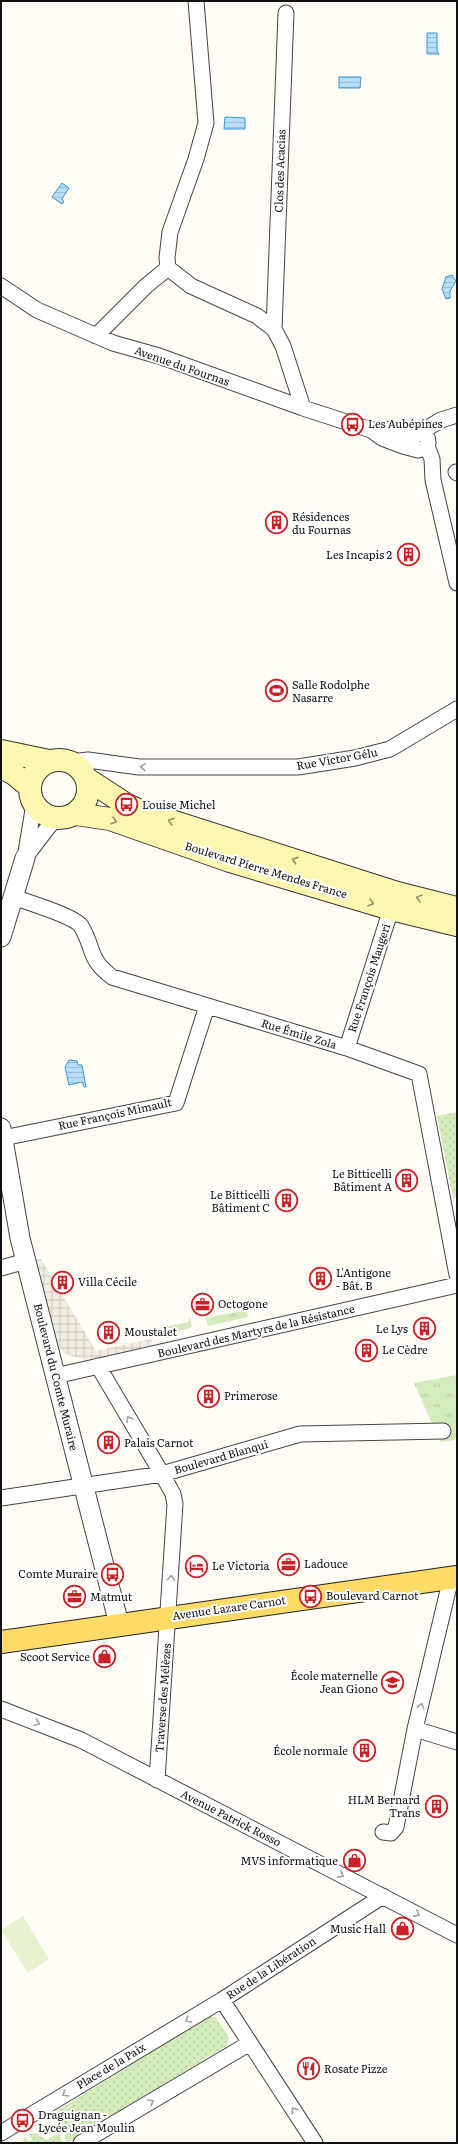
<svg xmlns="http://www.w3.org/2000/svg" width="458" height="2144" font-family="Literata,serif">
	<style>
		.grass { fill: url(#grass-tufts) }
		.park { fill: url(#park-dots) }
		.pitch { fill: #e6f3ce }
		.plaza { fill: url(#plaza-grid) }
		.water { fill: url(#water-rules); stroke: #3a94d4 }
		.lines { fill: none; stroke-linecap: round; stroke-linejoin: round }
		.minor-casing { stroke: #444; stroke-width: 17 }
		.tertiary-casing { stroke: #444; stroke-width: 21 }
		.secondary-casing { stroke: #333; stroke-width: 24 }
		.primary-casing { stroke: #222; stroke-width: 24 }
		.minor { stroke: #fff; stroke-width: 15 }
		.tertiary { stroke: #fff; stroke-width: 19 }
		.secondary { stroke: #fff7b0; stroke-width: 22 }
		.primary { stroke: #fedb66; stroke-width: 22 }
		.oneway { stroke: #a0a0a0 }
		.oneway2 { stroke: #949068 }
		.labels { text-anchor: middle; stroke-width: 4; stroke-linejoin: round; paint-order: stroke }
		.street-label { font-size: 11px; fill: #111; stroke: #fff }
		.poi-label { font-size: 11px; fill: #111; stroke: #fff; text-anchor: start }
	</style>
	<defs>
		<pattern id="grass-tufts" width="24" height="20" patternUnits="userSpaceOnUse"><rect width="24" height="20" fill="#d4ecbb"/><path d="M3 7l-1-3M5 7V3M7 7l1-3M15 17l-1-3M17 17v-4M19 17l1-3" fill="none" stroke="#b5c9a0"/></pattern>
		<pattern id="park-dots" width="8" height="8" patternUnits="userSpaceOnUse"><rect width="8" height="8" fill="#d4ecbb"/><path d="M2 2h.1M6 6h.1" fill="none" stroke="#b5c9a0" stroke-width="1.8" stroke-linecap="round"/></pattern>
		<pattern id="plaza-grid" width="8" height="8" patternUnits="userSpaceOnUse"><rect width="8" height="8" fill="#f1ede1"/><path d="M0 4h8M4 0v8" fill="none" stroke="#cecac0"/></pattern>
		<pattern id="water-rules" width="6" height="5" patternUnits="userSpaceOnUse"><rect width="6" height="5" fill="#b7dff9"/><path d="M0 2.5h6" fill="none" stroke="#9cbed4"/></pattern>
	</defs>
	<rect width="100%" height="100%" fill="#fffdf5"/>
	<!-- grass -->
	<path class="grass" d="M247,1310L248,1317L208,1326L206,1318Z
		M190,1317L192,1327L168,1335L166,1327L188,1322Z
		M457,1375V1437L455,1438V1440L440,1442L414,1383Z"/>
	<!-- park -->
	<path class="park" d="M457,1112V1197L453,1198L437,1116Z
		M209,2016L216,2017L229,2038L225,2047L67,2143C64,2130 60,2123 49,2116Z
		M36,2133L46,2140L59,2133L62,2143H22L25,2137L29,2142L32,2140L29,2134Z"/>
	<!-- pitch -->
	<path class="pitch" d="M23,1916L49,1959L28,1973L1,1930Z"/>
	<!-- plaza -->
	<path class="plaza" d="M41,1259L96,1351L151,1339L153,1345L87,1360L65,1354L54,1341L34,1260Z"/>
	<!-- water -->
	<path class="water" d="M427,33H437V51L439,54H427Z
		M339,77H361L360,88H339Z
		M225,117L245,118V129H224Z
		M62,183L69,188L62,199L64,202L62,204L52,197Z
		M452,275L456,281L450,291V298L446,299L442,289L446,277Z
		M69,1060L77,1061L78,1065H82L86,1087H84L82,1082L69,1085L65,1067Z"/>
	<g class="lines">
		<defs>
			<path id="minor" d="M196,1L206,123L196,159L170,232L167,258L168,268L191,286L257,316L274,329L283,346L303,408
				M1,286L37,310L113,343L159,356L303,408L371,430L382,438L403,446L418,450L426,448L428,443C428,437 425,433 419,433
				M274,329L286,13
				M96,336L146,286L168,268
				M372,430L385,429L415,435
				M414,436L441,420L457,415
				M427,446L432,459L433,480L457,583
				M456,472L457,473
				M71,762L88,760L139,767H298L355,758L390,749L457,709
				M27,855L49,826L57,818
				M25,858L34,804
				M13,897C27,902 74,916 81,926C95,949 87,958 112,977L347,1048L419,1074L457,1275
				M347,1048L391,909
				M3,1138L176,1103L207,1006
				M1,1268L26,1261
				M98,1366L162,1474L173,1494L175,1504L157,1780
				M55,1376L457,1285
				M1,1498L162,1474L300,1434L443,1431
				M451,1578L415,1729L457,1742
				M1,1709L81,1740L457,1935
				M383,1832L391,1833L396,1827L415,1729
				M222,2000L315,2143
				M1,2133L222,2000L383,1896
				M81,2143L250,2043"/>
			<path id="tertiary" d="M1,937L25,858
				M1,1128L20,1238L119,1624"/>
			<path id="secondary" d="M1,751L49,761
				M30 789a29 29 0 1 1 58 0a29 29 0 1 1-58 0Z
				M1,767L14,774L30,787
				M87,779L127,805L140,811L397,893L457,908
				M76,814L110,819L230,861L391,909L457,925"/>
			<path id="primary" d="M1,1642L457,1577"/>
		</defs>
		<!-- minor casing -->
		<use href="#minor" class="minor-casing"/>
		<!-- tertiary casing -->
		<use href="#tertiary" class="tertiary-casing"/>
		<!-- secondary casing -->
		<use href="#secondary" class="secondary-casing"/>
		<!-- primary casing -->
		<use href="#primary" class="primary-casing"/>
		<!-- minor -->
		<use href="#minor" class="minor"/>
		<!-- tertiary -->
		<use href="#tertiary" class="tertiary"/>
		<!-- secondary -->
		<use href="#secondary" class="secondary"/>
		<!-- primary -->
		<use href="#primary" class="primary"/>
	</g>
	<!-- one-way arrows -->
	<defs><path id="oneway-chevron" d="M-2-3.5L2.5 0L-2 3.5" fill="none" stroke-width="1.6" stroke-linecap="round" stroke-linejoin="round"/></defs>
	<g class="oneway">
		<use href="#oneway-chevron" transform="translate(143 767) rotate(-179)"/>
		<use href="#oneway-chevron" transform="translate(129 1419) rotate(-121)"/>
		<use href="#oneway-chevron" transform="translate(171 1578) rotate(-86)"/>
		<use href="#oneway-chevron" transform="translate(421 1706) rotate(-77)"/>
		<use href="#oneway-chevron" transform="translate(37 1723) rotate(21)"/>
		<use href="#oneway-chevron" transform="translate(341 1875) rotate(28)"/>
		<use href="#oneway-chevron" transform="translate(417 1914) rotate(28)"/>
		<use href="#oneway-chevron" transform="translate(188 2020) rotate(149)"/>
		<use href="#oneway-chevron" transform="translate(65 2094) rotate(149)"/>
		<use href="#oneway-chevron" transform="translate(151 2102) rotate(-31)"/>
		<use href="#oneway-chevron" transform="translate(294 2110) rotate(-123)"/>
	</g>
	<g class="oneway2">
		<use href="#oneway-chevron" transform="translate(114 821) rotate(16)"/>
		<use href="#oneway-chevron" transform="translate(171 821) rotate(-162)"/>
		<use href="#oneway-chevron" transform="translate(295 860) rotate(-162)"/>
		<use href="#oneway-chevron" transform="translate(419 898) rotate(-165)"/>
		<use href="#oneway-chevron" transform="translate(371 903) rotate(16)"/>
	</g>
	<!-- icons -->
	<defs>
		<symbol id="bus-ring" viewBox="-11 -11 22 22"><circle r="9.5" fill="#fff" stroke="#c92126" stroke-width="1.5"/><path d="M-5-6H5V4H4V6H2V4H-2V6H-4V4H-5ZM-3.5-4V0h7V-4ZM-3.5 1.2v1.5H-2V1.2ZM2 1.2v1.5H3.5V1.2Z" fill="#c92126"/></symbol>
		<symbol id="building-ring" viewBox="-11 -11 22 22"><circle r="9.5" fill="#fff" stroke="#c92126" stroke-width="1.5"/><path d="M-4-6H4V6H1V3H-1V6H-4ZM-2.5-4.3h1.7v1.8h-1.7ZM.8-4.3h1.7v1.8H.8ZM-2.5-1h1.7V.8h-1.7ZM.8-1h1.7V.8H.8Z" fill="#c92126"/></symbol>
		<symbol id="stadium-ring" viewBox="-11 -11 22 22"><circle r="9.5" fill="#fff" stroke="#c92126" stroke-width="1.5"/><path d="M0-5a6.5 5 0 1 0 0 10a6.5 5 0 1 0 0-10ZM-3.5-1.8h7v3.6h-7Z" fill="#c92126"/></symbol>
		<symbol id="office-ring" viewBox="-11 -11 22 22"><circle r="9.5" fill="#fff" stroke="#c92126" stroke-width="1.5"/><path d="M-6-3h4V-5.5h4V-3h4V5H-6ZM-1-4.5V-3h2v-1.5ZM-6 0V1H6V0Z" fill="#c92126"/></symbol>
		<symbol id="hotel-ring" viewBox="-11 -11 22 22"><circle r="9.5" fill="#fff" stroke="#c92126" stroke-width="1.5"/><path d="M-6-4.5h1.5V1H6V5H4.5V3h-9V5H-6ZM-4 0a1.8 1.8 0 1 1 3.6 0ZM.5 0V-2.5h3Q6-2.5 6 0Z" fill="#c92126"/></symbol>
		<symbol id="shop-ring" viewBox="-11 -11 22 22"><circle r="9.5" fill="#fff" stroke="#c92126" stroke-width="1.5"/><path d="M-5-2.5h2.3a2.7 3.5 0 0 1 5.4 0H5L5.5 6h-11ZM-1.5-2.5h3a1.5 2.3 0 0 0-3 0Z" fill="#c92126"/></symbol>
		<symbol id="school-ring" viewBox="-11 -11 22 22"><circle r="9.5" fill="#fff" stroke="#c92126" stroke-width="1.5"/><path d="M0-5L7-2L0 1L-7-2ZM-4 1L0 2.5L4 1V4Q0 6-4 4Z" fill="#c92126"/></symbol>
		<symbol id="restaurant-ring" viewBox="-11 -11 22 22"><circle r="9.5" fill="#fff" stroke="#c92126" stroke-width="1.5"/><path d="M-5-6h1v4h1v-4h1v4h1v-4h1v5L-1.5 .5V6h-2V.5L-5-1ZM5-6V6H3V1.5H1.5Q1.5-4 5-6Z" fill="#c92126"/></symbol>
	</defs>
	<g fill-rule="evenodd">
		<use href="#bus-ring" x="340" y="412" width="25" height="25"/>
		<use href="#building-ring" x="264" y="510" width="25" height="25"/>
		<use href="#building-ring" x="396" y="542" width="25" height="25"/>
		<use href="#stadium-ring" x="264" y="678" width="25" height="25"/>
		<use href="#bus-ring" x="114" y="792" width="25" height="25"/>
		<use href="#building-ring" x="394" y="1168" width="25" height="25"/>
		<use href="#building-ring" x="274" y="1188" width="25" height="25"/>
		<use href="#building-ring" x="308" y="1266" width="25" height="25"/>
		<use href="#building-ring" x="50" y="1270" width="25" height="25"/>
		<use href="#office-ring" x="190" y="1292" width="25" height="25"/>
		<use href="#building-ring" x="412" y="1316" width="25" height="25"/>
		<use href="#building-ring" x="96" y="1320" width="25" height="25"/>
		<use href="#building-ring" x="354" y="1338" width="25" height="25"/>
		<use href="#building-ring" x="196" y="1384" width="25" height="25"/>
		<use href="#building-ring" x="96" y="1430" width="25" height="25"/>
		<use href="#office-ring" x="276" y="1552" width="25" height="25"/>
		<use href="#hotel-ring" x="184" y="1554" width="25" height="25"/>
		<use href="#bus-ring" x="100" y="1562" width="25" height="25"/>
		<use href="#bus-ring" x="298" y="1584" width="25" height="25"/>
		<use href="#office-ring" x="62" y="1584" width="25" height="25"/>
		<use href="#shop-ring" x="92" y="1644" width="25" height="25"/>
		<use href="#school-ring" x="380" y="1670" width="25" height="25"/>
		<use href="#building-ring" x="352" y="1738" width="25" height="25"/>
		<use href="#building-ring" x="424" y="1794" width="25" height="25"/>
		<use href="#shop-ring" x="342" y="1848" width="25" height="25"/>
		<use href="#shop-ring" x="390" y="1916" width="25" height="25"/>
		<use href="#restaurant-ring" x="296" y="2056" width="25" height="25"/>
		<use href="#bus-ring" x="10" y="2108" width="25" height="25"/>
	</g>
	<g class="labels">
		<!-- street labels -->
		<g class="street-label">
			<text transform="translate(280 171) rotate(-88)" y="4">Clos des Acacias</text>
			<text transform="translate(182 366) rotate(19)" y="4">Avenue du Fournas</text>
			<text transform="translate(337 759) rotate(-10)" y="4">Rue Victor Gélu</text>
			<text transform="translate(266 870) rotate(17)" y="4">Boulevard Pierre Mendes France</text>
			<text transform="translate(369 978) rotate(-72)" y="4">Rue François Maugeri</text>
			<text transform="translate(299 1034) rotate(17)" y="4">Rue Émile Zola</text>
			<text transform="translate(115 1114) rotate(-12)" y="4">Rue François Mimault</text>
			<text transform="translate(256 1331) rotate(-13)" y="4">Boulevard des Martyrs de la Résistance</text>
			<text transform="translate(56 1377) rotate(76)" y="4">Boulevard du Comte Muraire</text>
			<text transform="translate(221 1457) rotate(-16)" y="4">Boulevard Blanqui</text>
			<text transform="translate(229 1608) rotate(-8)" y="4">Avenue Lazare Carnot</text>
			<text transform="translate(163 1698) rotate(-86)" y="4">Traverse des Mélèzes</text>
			<text transform="translate(231 1818) rotate(27)" y="4">Avenue Patrick Rosso</text>
			<text transform="translate(271 1968) rotate(-33)" y="4">Rue de la Libération</text>
			<text transform="translate(111 2066) rotate(-31)" y="4">Place de la Paix</text>
		</g>
		<!-- poi labels -->
		<g class="poi-label">
			<text x="368" y="428">Les Aubépines</text>
			<text x="292" y="521">Résidences<tspan x="292" dy="13">du Fournas</tspan></text>
			<text x="392" y="559" text-anchor="end">Les Incapis 2</text>
			<text x="292" y="689">Salle Rodolphe<tspan x="292" dy="13">Nasarre</tspan></text>
			<text x="142" y="809">Louise Michel</text>
			<text x="392" y="1178" text-anchor="end">Le Bitticelli<tspan x="392" dy="13">Bâtiment A</tspan></text>
			<text x="270" y="1199" text-anchor="end">Le Bitticelli<tspan x="270" dy="13">Bâtiment C</tspan></text>
			<text x="336" y="1277">L'Antigone<tspan x="336" dy="13">- Bât. B</tspan></text>
			<text x="78" y="1286">Villa Cécile</text>
			<text x="218" y="1308">Octogone</text>
			<text x="408" y="1333" text-anchor="end">Le Lys</text>
			<text x="124" y="1336">Moustalet</text>
			<text x="382" y="1354">Le Cèdre</text>
			<text x="224" y="1400">Primerose</text>
			<text x="124" y="1447">Palais Carnot</text>
			<text x="304" y="1568">Ladouce</text>
			<text x="212" y="1570">Le Victoria</text>
			<text x="98" y="1578" text-anchor="end">Comte Muraire</text>
			<text x="326" y="1600">Boulevard Carnot</text>
			<text x="90" y="1601">Matmut</text>
			<text x="90" y="1661" text-anchor="end">Scoot Service</text>
			<text x="378" y="1680" text-anchor="end">École maternelle<tspan x="378" dy="13">Jean Giono</tspan></text>
			<text x="348" y="1755" text-anchor="end">École normale</text>
			<text x="420" y="1804" text-anchor="end">HLM Bernard<tspan x="420" dy="13">Trans</tspan></text>
			<text x="338" y="1865" text-anchor="end">MVS informatique</text>
			<text x="386" y="1933" text-anchor="end">Music Hall</text>
			<text x="324" y="2073">Rosate Pizze</text>
			<text x="38" y="2119">Draguignan -<tspan x="38" dy="13">Lycée Jean Moulin</tspan></text>
		</g>
	</g>
	<!-- border -->
	<rect width="458" height="2144" fill="none" stroke="#111111" stroke-width="4"/>
</svg>
